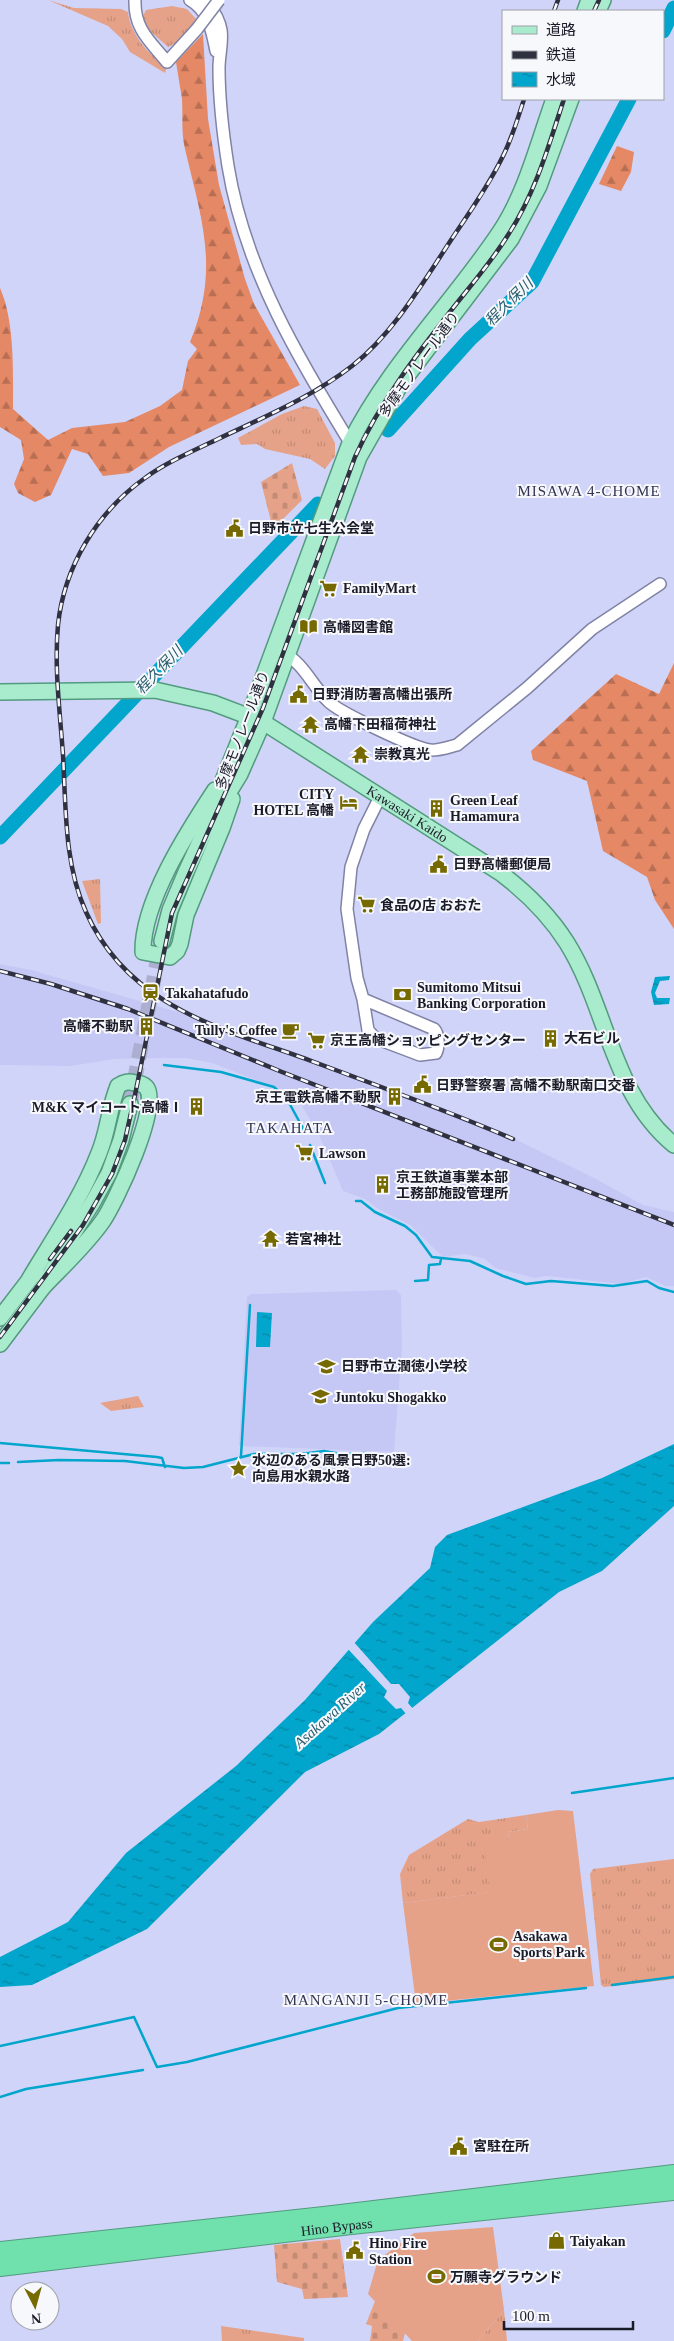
<svg xmlns="http://www.w3.org/2000/svg" width="674" height="2341" font-family="'Times New Roman','Noto Sans JP',serif">
	<style>
		.built { fill: #c5c8f4 }
		.grass { fill: url(#grass-tufts) }
		.forest { fill: url(#forest-firs) }
		.cemetery { fill: url(#cemetery-stones) }
		.pitch { fill: #e5a288 }
		.water { fill: url(#water-ripples) }
		.pier { fill: #d1d4f9 }
		.lines { fill: none; stroke-linecap: round; stroke-linejoin: round }
		.stream { stroke: #02a5cb; stroke-width: 2.5 }
		.river { stroke: #02a5cb; stroke-width: 15 }
		.major-tunnel { stroke: #acafcf; stroke-width: 15; stroke-dasharray: 15 8; stroke-linecap: butt }
		.minor-casing { stroke: #8083a5; stroke-width: 14 }
		.major-casing { stroke: #529b7e; stroke-width: 18 }
		.highway-casing { stroke: #529b7e; stroke-width: 20 }
		.minor { stroke: #fff; stroke-width: 11 }
		.major { stroke: #a9eccd; stroke-width: 15 }
		.highway { stroke: #70e0ac; stroke-width: 18 }
		.rail-casing { stroke: #2f3040; stroke-width: 4.5 }
		.rail { stroke: #f7f8fc; stroke-width: 2.5; stroke-dasharray: 8; stroke-linecap: butt }
		.minor-bridge-casing { stroke: #8083a5; stroke-width: 14; stroke-linecap: butt }
		.minor-bridge { stroke: #fff; stroke-width: 11 }
		.labels { text-anchor: middle; stroke-width: 4; stroke-linejoin: round; paint-order: stroke }
		.street-label { font-size: 14px; fill: #1a1b28; stroke: #f7f8fc }
		.poi-label { font-size: 14px; font-weight: bold; fill: #1a1b28; stroke: #f7f8fc; text-anchor: start }
		.water-label { font-size: 15px; font-style: italic; fill: #295d6d; stroke: #f7f8fc }
		.neighbourhood-label { font-size: 15px; letter-spacing: 1px; fill: #323451; stroke: #f7f8fc }
	</style>
	<defs>
		<pattern id="grass-tufts" width="24" height="20" patternUnits="userSpaceOnUse" patternTransform="scale(1.25)"><rect width="24" height="20" fill="#e5a288"/><path d="M3 7l-1-3M5 7V3M7 7l1-3M15 17l-1-3M17 17v-4M19 17l1-3" fill="none" stroke="#c48b75"/></pattern>
		<pattern id="forest-firs" width="22" height="20" patternUnits="userSpaceOnUse" patternTransform="scale(1.25)"><rect width="22" height="20" fill="#e48865"/><path d="M5 1l3.5 6h-7zM16 11l3.5 6h-7z" fill="#b86e53"/></pattern>
		<pattern id="cemetery-stones" width="16" height="16" patternUnits="userSpaceOnUse" patternTransform="scale(1.25)"><rect width="16" height="16" fill="#e5a288"/><path d="M2 7V4a2 2 0 0 1 4 0v3zM10 15v-3a2 2 0 0 1 4 0v3z" fill="#c48b75"/></pattern>
		<pattern id="water-ripples" width="26" height="14" patternUnits="userSpaceOnUse" patternTransform="scale(1.25)"><rect width="26" height="14" fill="#02a5cb"/><path d="M2 4q2-2 4 0t4 0M15 11q2-2 4 0t4 0" fill="none" stroke="#0386a5"/></pattern>
	</defs>
	<rect width="100%" height="100%" fill="#d1d4f9"/>
	<!-- built -->
	<path class="built" d="M0,964L31,970L185,1014L303,1055L487,1125L596,1179L643,1205L674,1212V1286H666L646,1277L621,1284L547,1276L534,1278L495,1268L485,1259L466,1254L443,1257L410,1225L380,1210L365,1199L343,1191L320,1137L298,1099L290,1093L212,1063L186,1058H154L115,1059L70,1066L0,1065Z
		M396,1290L401,1295L402,1348L394,1452L239,1446L247,1297L251,1294Z"/>
	<!-- grass -->
	<path class="grass" d="M48,0L74,8L121,9L128,12C129,26 140,44 151,54C157,59 162,61 167,67L165,73L130,52L122,39L108,26Z
		M172,6L187,9L196,19L180,41L168,47L150,31L142,18L146,10Z
		M304,406L317,409L335,443V456L325,469L310,459L265,449L257,444L241,445L238,438L282,414Z
		M100,879L101,923L98,924L82,881Z
		M138,1396L144,1407L111,1411L100,1403Z
		M526,1815L528,1829L508,1832L509,1838L491,1892L403,1903L400,1874L409,1855L468,1819L479,1822Z
		M674,1859V1979L604,1987L601,1985L590,1874L593,1869Z
		M504,2310L507,2341H478Z
		M221,2326L304,2338V2341H222Z"/>
	<!-- forest -->
	<path class="forest" d="M203,34L208,119L219,185L245,279L254,304L300,385L169,447L129,473L103,476L88,454L72,449L51,495L35,502L18,493L14,484L24,459L21,440L0,427V288C15,322 13,373 13,409L48,440L72,428L125,422L160,406L182,390L188,361L197,349L190,342C220,270 202,221 185,149C181,133 183,116 182,99C180,87 178,74 176,62Z
		M617,146L634,152L631,172L621,191L599,184Z
		M674,663V929L655,900L647,877L603,851L587,781L533,760L531,751L616,674L659,694Z"/>
	<!-- cemetery -->
	<path class="cemetery" d="M292,463L302,500L273,529L261,482Z
		M340,2239L348,2297L304,2299L302,2289L277,2282L274,2245Z
		M375,2301L405,2333L403,2341H370L372,2326L366,2324Z"/>
	<!-- pitch -->
	<path class="pitch" d="M558,1810L573,1811L594,1986L416,2004L403,1903L490,1892L484,1841L509,1838L508,1832L528,1829L526,1815Z
		M493,2227L504,2310L478,2341H412L368,2294L378,2260L414,2233Z"/>
	<!-- water -->
	<path class="water" d="M670,976L669,980L660,981L655,993L657,998H670L669,1004L654,1005L651,992L655,977Z
		M257,1312L272,1313L270,1347H256Z
		M674,1444V1506L602,1571L559,1592L379,1734L305,1772L147,1929L32,1985L0,1987V1957L68,1922L126,1853L236,1766L305,1700L373,1622L430,1568L435,1547L447,1535L602,1478Z"/>
	<!-- pier -->
	<path class="pier" d="M353,1641L391,1684H399L410,1697L408,1703L414,1710L407,1715L401,1708L396,1709L384,1697L387,1691L347,1648Z"/>
	<g class="lines">
		<!-- stream -->
		<path class="stream" d="M164,1065L221,1072L274,1087L287,1099L305,1132
			M310,1145L325,1183
			M356,1201H361L375,1212L405,1226L416,1235L432,1257L470,1261L503,1276L526,1284L551,1281L613,1286L647,1281L659,1288L674,1292
			M415,1281L428,1280L429,1265L440,1264L441,1259
			M0,1443L157,1457L162,1458L165,1467
			M241,1456L250,1305
			M18,1462L59,1460L125,1461L184,1468L203,1467L254,1454H301L324,1451L341,1454L365,1453L396,1464
			M0,1463H9
			M572,1793L674,1778
			M612,1985L674,1977
			M0,2046L134,2017L157,2067L187,2062L398,2008L586,1988
			M0,2097L26,2089L143,2070"/>
		<!-- river -->
		<path class="river" d="M663,31L674,8
			M388,430L470,339L532,282L629,99
			M0,837L318,504"/>
		<!-- major-tunnel -->
		<path class="major-tunnel" d="M130,1104L161,942"/>
		<defs>
			<path id="minor" d="M135,0C134,29 150,41 167,62L197,29
				M190,0C209,11 212,31 216,51
				M205,0C212,8 219,19 221,30C223,42 219,55 219,68C219,100 223,134 228,166C245,270 299,360 354,449
				M282,652C304,663 312,686 329,702C341,713 414,748 430,750C438,751 449,747 457,745L527,688L592,629L660,584
				M363,999L434,1029C439,1034 439,1047 436,1053L420,1055L375,1038L368,1030L363,999L357,978L347,909L351,867L364,829L380,797"/>
			<g id="major">
				<path d="M585,11L589,0"/>
				<path d="M598,11L603,0"/>
				<path id="s1" d="M0,692L155,690L213,703L263,722L502,874C528,894 550,916 567,943C608,1009 611,1093 674,1145"/>
				<path d="M215,790C188,831 142,902 143,952L170,957L177,951L180,944L186,915L222,828L232,799"/>
				<path d="M214,803L249,716L350,443C389,365 452,304 500,232C526,193 538,143 554,99"/>
				<path d="M162,941L170,910L186,872L204,833L240,774L263,722L359,457L400,385L511,239L539,186L571,99"/>
				<path d="M30,1278C54,1238 82,1197 99,1153C108,1132 109,1108 118,1086C124,1082 128,1081 135,1083C139,1083 143,1084 146,1087C162,1104 115,1204 102,1222C85,1246 63,1266 43,1287"/>
				<path d="M0,1318L36,1271"/>
				<path d="M0,1344L43,1287L71,1237L93,1202L109,1173L121,1140L130,1104"/>
			</g>
			<g id="highway">
				<path d="M0,2251L324,2216L674,2174"/>
				<path id="s2" d="M0,2267L351,2225L674,2191"/>
			</g>
		</defs>
		<!-- minor casing -->
		<use href="#minor" class="minor-casing"/>
		<!-- major casing -->
		<use href="#major" class="major-casing"/>
		<!-- highway casing -->
		<use href="#highway" class="highway-casing"/>
		<!-- minor -->
		<use href="#minor" class="minor"/>
		<!-- major -->
		<use href="#major" class="major"/>
		<!-- highway -->
		<use href="#highway" class="highway"/>
		<defs>
			<path id="rail" d="M554,11L558,0
				M594,11L599,0
				M0,971L51,984L128,1009L282,1072L674,1225
				M513,1139C448,1111 381,1087 314,1062C225,1029 129,1009 86,912C64,864 66,807 63,755C60,712 54,667 58,625C64,567 97,512 145,478C167,462 193,451 218,439C264,417 312,397 352,366C395,332 425,279 455,234C472,209 490,183 503,156C512,138 518,118 524,99
				M50,1259L71,1231
				M0,1337L83,1225L112,1174L125,1140L135,1095L172,913L263,708L355,457C380,402 416,355 453,308C472,284 492,261 508,235C535,194 549,145 564,99"/>
		</defs>
		<!-- rail casing -->
		<use href="#rail" class="rail-casing"/>
		<!-- rail -->
		<use href="#rail" class="rail"/>
		<defs>
			<path id="minor-bridge" d="M197,29L219,0"/>
		</defs>
		<!-- minor-bridge casing -->
		<use href="#minor-bridge" class="minor-bridge-casing"/>
		<!-- minor-bridge -->
		<use href="#minor-bridge" class="minor-bridge"/>
	</g>
	<!-- icons -->
	<defs>
		<symbol id="civic-bare" viewBox="-9 -9 18 18"><path d="M-.6-6.5H3V-4.5H.6V-3L4-1V1h2V6H-6V1h2V-1L-.6-3ZM-1.2 2.5V6h2.4V2.5Z" fill="#756900" stroke="#f7f8fc" stroke-width="2.5" paint-order="stroke"/></symbol>
		<symbol id="supermarket-bare" viewBox="-9 -9 18 18"><path d="M-6-5.5h2.5l.6 2H6L4.5 2H-2.5L-4.4-4H-6ZM-1.5 3.2a1.3 1.3 0 1 0 .1 0ZM3 3.2a1.3 1.3 0 1 0 .1 0Z" fill="#756900" stroke="#f7f8fc" stroke-width="2.5" paint-order="stroke"/></symbol>
		<symbol id="library-bare" viewBox="-9 -9 18 18"><path d="M-6-4Q-3-5.5-.7-3.5V5Q-3 3-6 4ZM6-4Q3-5.5 .7-3.5V5Q3 3 6 4Z" fill="#756900" stroke="#f7f8fc" stroke-width="2.5" paint-order="stroke"/></symbol>
		<symbol id="temple-bare" viewBox="-9 -9 18 18"><path d="M0-6L5-2H3V0L6.5 2.5H4V6H1.5V3h-3V6H-4V2.5H-6.5L-3 0V-2H-5Z" fill="#756900" stroke="#f7f8fc" stroke-width="2.5" paint-order="stroke"/></symbol>
		<symbol id="hotel-bare" viewBox="-9 -9 18 18"><path d="M-6-4.5h1.5V1H6V5H4.5V3h-9V5H-6ZM-4 0a1.8 1.8 0 1 1 3.6 0ZM.5 0V-2.5h3Q6-2.5 6 0Z" fill="#756900" stroke="#f7f8fc" stroke-width="2.5" paint-order="stroke"/></symbol>
		<symbol id="building-bare" viewBox="-9 -9 18 18"><path d="M-4-6H4V6H1V3H-1V6H-4ZM-2.5-4.3h1.7v1.8h-1.7ZM.8-4.3h1.7v1.8H.8ZM-2.5-1h1.7V.8h-1.7ZM.8-1h1.7V.8H.8Z" fill="#756900" stroke="#f7f8fc" stroke-width="2.5" paint-order="stroke"/></symbol>
		<symbol id="station-bare" viewBox="-9 -9 18 18"><path d="M-3-6H3Q5-6 5-4V2Q5 4 3 4L4.5 6H3L1.5 4h-3L-3 6H-4.5L-3 4Q-5 4-5 2V-4Q-5-6-3-6ZM-3.5-4v3h7v-3ZM-3.5 1v1.5H-2V1ZM2 1v1.5H3.5V1Z" fill="#756900" stroke="#f7f8fc" stroke-width="2.5" paint-order="stroke"/></symbol>
		<symbol id="bank-bare" viewBox="-9 -9 18 18"><path d="M-6-4H6V4H-6ZM0-2.3a2.3 2.3 0 1 0 0 4.6a2.3 2.3 0 1 0 0-4.6Z" fill="#756900" stroke="#f7f8fc" stroke-width="2.5" paint-order="stroke"/></symbol>
		<symbol id="cafe-bare" viewBox="-9 -9 18 18"><path d="M-5.5-4.5H6V0H3Q3 3.5 0 3.5H-2.5Q-5.5 3.5-5.5 0ZM3-3.2v2h1.7v-2ZM-6 4.5H4V6H-6Z" fill="#756900" stroke="#f7f8fc" stroke-width="2.5" paint-order="stroke"/></symbol>
		<symbol id="school-bare" viewBox="-9 -9 18 18"><path d="M0-5L7-2L0 1L-7-2ZM-4 1L0 2.5L4 1V4Q0 6-4 4Z" fill="#756900" stroke="#f7f8fc" stroke-width="2.5" paint-order="stroke"/></symbol>
		<symbol id="sight-bare" viewBox="-9 -9 18 18"><path d="M0-6L1.8-2.2L6-1.7L2.9 1.2L3.7 5.4L0 3.3L-3.7 5.4L-2.9 1.2L-6-1.7L-1.8-2.2Z" fill="#756900" stroke="#f7f8fc" stroke-width="2.5" paint-order="stroke"/></symbol>
		<symbol id="stadium-bare" viewBox="-9 -9 18 18"><path d="M0-5a6.5 5 0 1 0 0 10a6.5 5 0 1 0 0-10ZM-3.5-1.8h7v3.6h-7Z" fill="#756900" stroke="#f7f8fc" stroke-width="2.5" paint-order="stroke"/></symbol>
		<symbol id="shop-bare" viewBox="-9 -9 18 18"><path d="M-5-2.5h2.3a2.7 3.5 0 0 1 5.4 0H5L5.5 6h-11ZM-1.5-2.5h3a1.5 2.3 0 0 0-3 0Z" fill="#756900" stroke="#f7f8fc" stroke-width="2.5" paint-order="stroke"/></symbol>
	</defs>
	<g fill-rule="evenodd">
		<use href="#civic-bare" x="222" y="516" width="25" height="25"/>
		<use href="#supermarket-bare" x="316" y="576" width="25" height="25"/>
		<use href="#library-bare" x="296" y="614" width="25" height="25"/>
		<use href="#civic-bare" x="286" y="682" width="25" height="25"/>
		<use href="#temple-bare" x="298" y="712" width="25" height="25"/>
		<use href="#temple-bare" x="348" y="742" width="25" height="25"/>
		<use href="#hotel-bare" x="336" y="790" width="25" height="25"/>
		<use href="#building-bare" x="424" y="796" width="25" height="25"/>
		<use href="#civic-bare" x="426" y="852" width="25" height="25"/>
		<use href="#supermarket-bare" x="354" y="892" width="25" height="25"/>
		<use href="#station-bare" x="138" y="980" width="25" height="25"/>
		<use href="#bank-bare" x="390" y="982" width="25" height="25"/>
		<use href="#building-bare" x="134" y="1014" width="25" height="25"/>
		<use href="#cafe-bare" x="278" y="1018" width="25" height="25"/>
		<use href="#building-bare" x="538" y="1026" width="25" height="25"/>
		<use href="#supermarket-bare" x="304" y="1028" width="25" height="25"/>
		<use href="#civic-bare" x="410" y="1072" width="25" height="25"/>
		<use href="#building-bare" x="382" y="1084" width="25" height="25"/>
		<use href="#building-bare" x="184" y="1094" width="25" height="25"/>
		<use href="#supermarket-bare" x="292" y="1140" width="25" height="25"/>
		<use href="#building-bare" x="370" y="1172" width="25" height="25"/>
		<use href="#temple-bare" x="258" y="1226" width="25" height="25"/>
		<use href="#school-bare" x="314" y="1354" width="25" height="25"/>
		<use href="#school-bare" x="308" y="1384" width="25" height="25"/>
		<use href="#sight-bare" x="226" y="1456" width="25" height="25"/>
		<use href="#stadium-bare" x="486" y="1932" width="25" height="25"/>
		<use href="#civic-bare" x="446" y="2134" width="25" height="25"/>
		<use href="#shop-bare" x="544" y="2228" width="25" height="25"/>
		<use href="#civic-bare" x="342" y="2238" width="25" height="25"/>
		<use href="#stadium-bare" x="424" y="2264" width="25" height="25"/>
	</g>
	<g class="labels">
		<!-- street labels -->
		<g class="street-label">
			<text transform="translate(419 364) rotate(-54)" y="5">多摩モノレール通り</text>
			<text transform="translate(242 730) rotate(-69)" y="5">多摩モノレール通り</text>
			<text dy="5" stroke="none"><textPath href="#s1" startOffset="439">Kawasaki Kaido</textPath></text>
			<text dy="5" stroke="none"><textPath href="#s2" startOffset="339">Hino Bypass</textPath></text>
		</g>
		<!-- poi labels -->
		<g class="poi-label">
			<text x="248" y="533">日野市立七生公会堂</text>
			<text x="343" y="593">FamilyMart</text>
			<text x="323" y="632">高幡図書館</text>
			<text x="312" y="699">日野消防署高幡出張所</text>
			<text x="324" y="729">高幡下田稲荷神社</text>
			<text x="374" y="759">崇教真光</text>
			<text x="334" y="799" text-anchor="end">CITY<tspan x="334" dy="16">HOTEL 高幡</tspan></text>
			<text x="450" y="805">Green Leaf<tspan x="450" dy="16">Hamamura</tspan></text>
			<text x="453" y="869">日野高幡郵便局</text>
			<text x="380" y="910">食品の店 おおた</text>
			<text x="417" y="992">Sumitomo Mitsui<tspan x="417" dy="16">Banking Corporation</tspan></text>
			<text x="165" y="998">Takahatafudo</text>
			<text x="133" y="1031" text-anchor="end">高幡不動駅</text>
			<text x="277" y="1035" text-anchor="end">Tully's Coffee</text>
			<text x="564" y="1043">大石ビル</text>
			<text x="330" y="1045">京王高幡ショッピングセンター</text>
			<text x="436" y="1090">日野警察署 高幡不動駅南口交番</text>
			<text x="381" y="1102" text-anchor="end">京王電鉄高幡不動駅</text>
			<text x="183" y="1112" text-anchor="end">M&amp;K マイコート高幡Ⅰ</text>
			<text x="319" y="1158">Lawson</text>
			<text x="396" y="1182">京王鉄道事業本部<tspan x="396" dy="16">工務部施設管理所</tspan></text>
			<text x="285" y="1244">若宮神社</text>
			<text x="341" y="1371">日野市立潤徳小学校</text>
			<text x="334" y="1402">Juntoku Shogakko</text>
			<text x="252" y="1465">水辺のある風景日野50選:<tspan x="252" dy="16">向島用水親水路</tspan></text>
			<text x="513" y="1941">Asakawa<tspan x="513" dy="16">Sports Park</tspan></text>
			<text x="473" y="2151">宮駐在所</text>
			<text x="570" y="2246">Taiyakan</text>
			<text x="369" y="2248">Hino Fire<tspan x="369" dy="16">Station</tspan></text>
			<text x="450" y="2282">万願寺グラウンド</text>
		</g>
		<!-- water labels -->
		<g class="water-label">
			<text transform="translate(509 302) rotate(-45)" y="5">程久保川</text>
			<text transform="translate(159 670) rotate(-46)" y="5">程久保川</text>
			<text transform="translate(330 1715) rotate(-42)" y="5">Asakawa River</text>
		</g>
		<!-- neighbourhood labels -->
		<g class="neighbourhood-label">
			<text x="589" y="496">MISAWA 4-CHOME</text>
			<text x="290" y="1133">TAKAHATA</text>
			<text x="366" y="2005">MANGANJI 5-CHOME</text>
		</g>
	</g>
	<!-- legend -->
	<rect x="502" y="10" width="162" height="90" fill="#f7f8fc" stroke="#9fa0a7"/>
	<rect x="512" y="26" width="25" height="8" fill="#a9eccd" stroke="#9fa0a7"/>
	<text x="546" y="35" font-size="15" fill="#1a1b28">道路</text>
	<rect x="512" y="51" width="25" height="8" fill="#2f3040" stroke="#9fa0a7"/>
	<text x="546" y="60" font-size="15" fill="#1a1b28">鉄道</text>
	<rect x="512" y="72" width="25" height="15" fill="url(#water-ripples)" stroke="#9fa0a7"/>
	<text x="546" y="85" font-size="15" fill="#1a1b28">水域</text>
	<!-- north arrow -->
	<g transform="translate(35 2306) rotate(174)"><circle r="24" fill="#f7f8fc" stroke="#9fa0a7"/>
	<path d="M0-4L9 19L0 12L-9 19Z" fill="#756900"/>
	<text y="-8" font-size="14" font-weight="bold" text-anchor="middle" fill="#1a1b28">N</text>
	</g>
	<!-- scale -->
	<path d="M504 2321v8h129v-8" fill="none" stroke="#1a1b28" stroke-width="2.5"/>
	<text x="512" y="2321" font-size="15" fill="#1a1b28" stroke="#f7f8fc" stroke-width="4" paint-order="stroke">100 m</text>
</svg>
